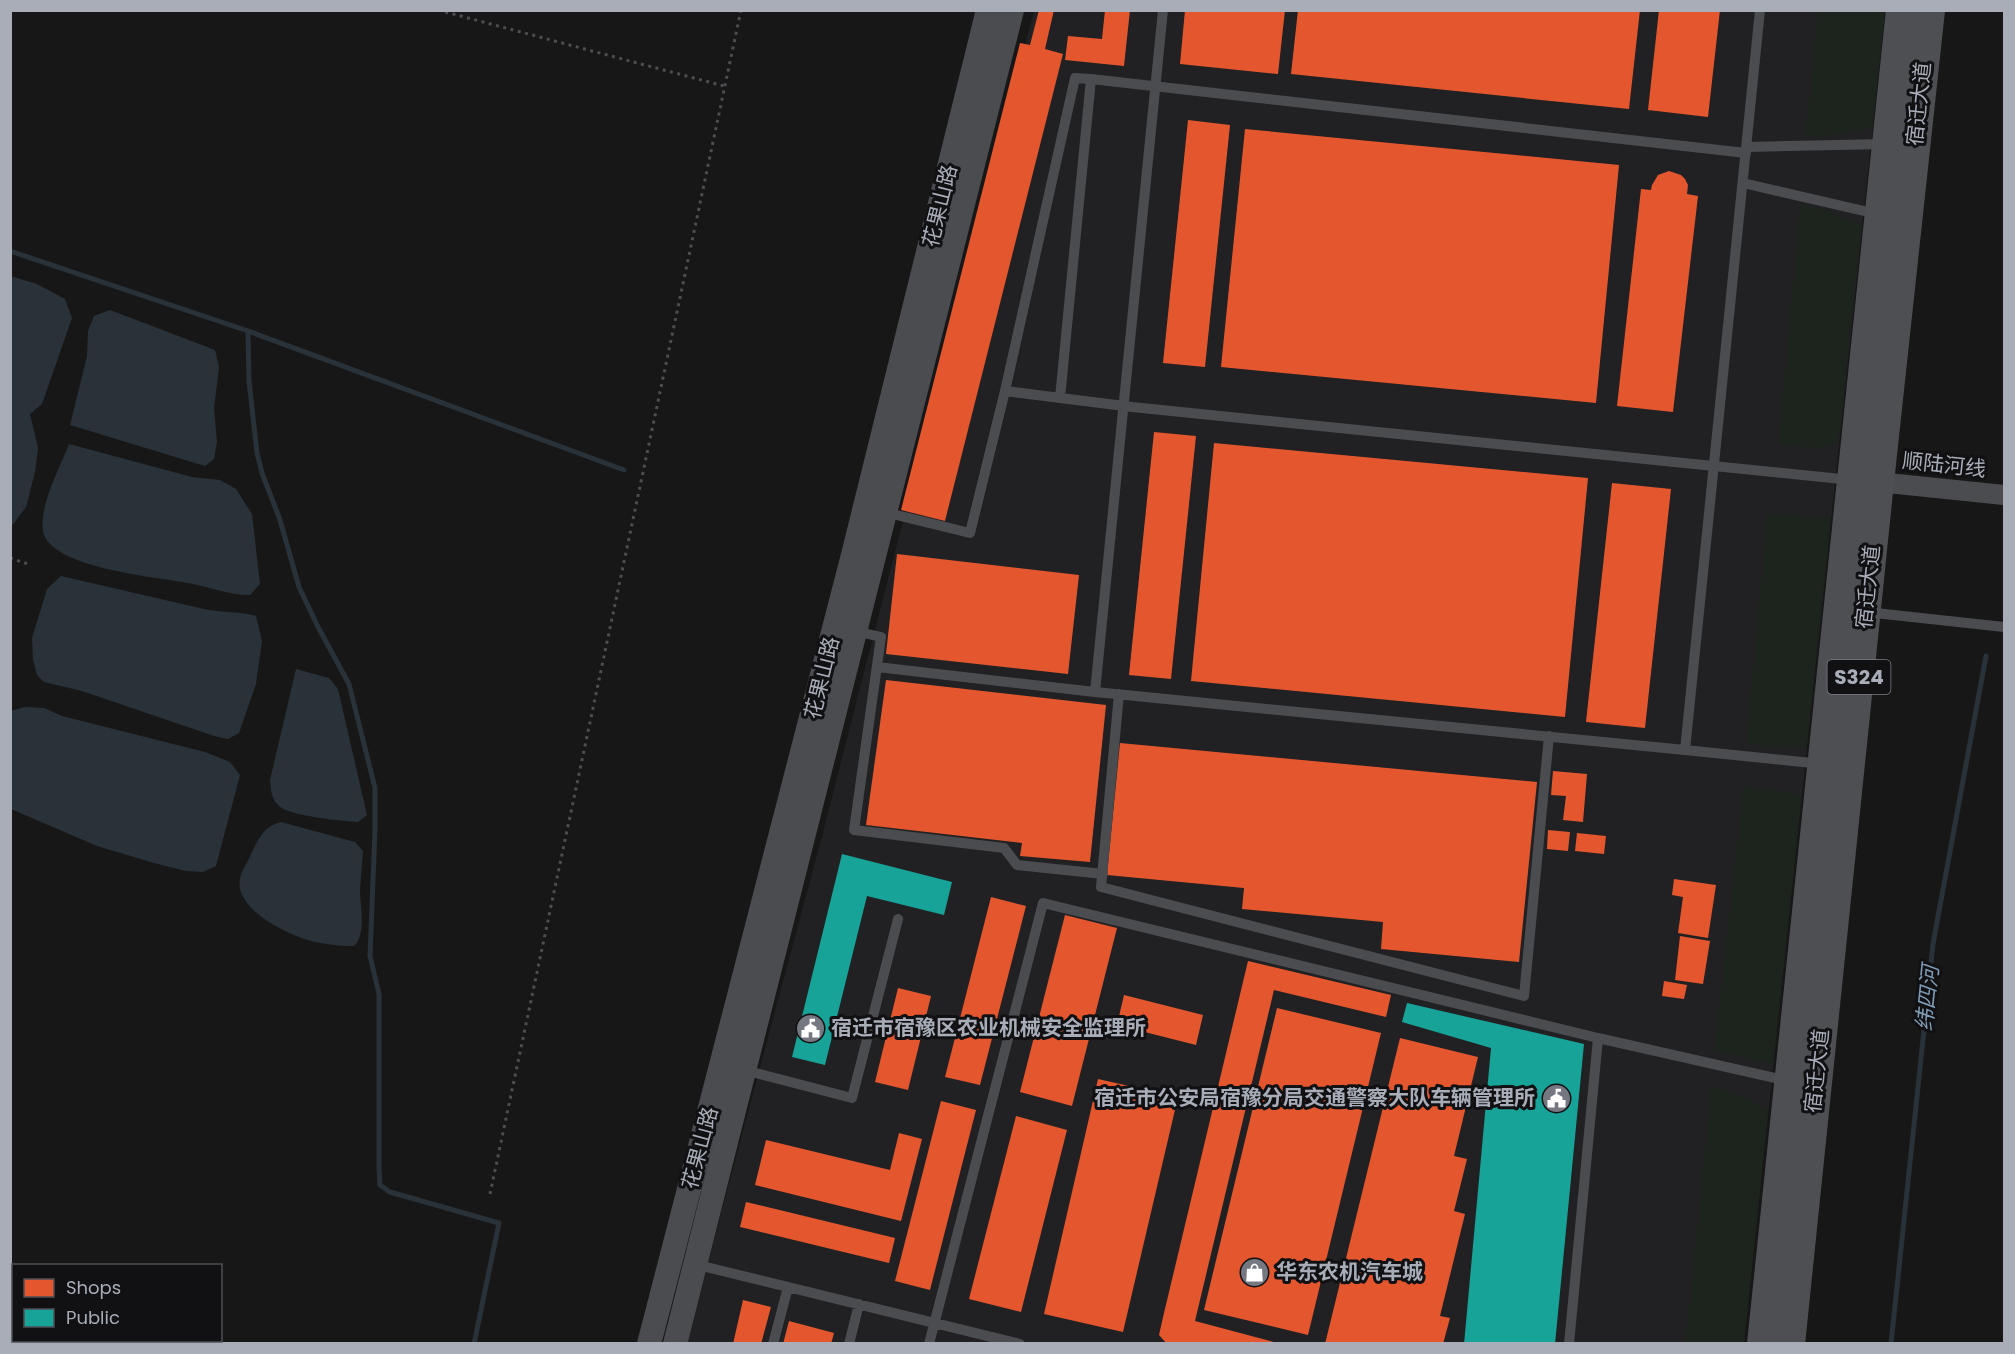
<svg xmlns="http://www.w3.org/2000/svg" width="2015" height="1354" font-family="Poppins,'Noto Sans SC',sans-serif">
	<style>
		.built { fill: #212123 }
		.green { fill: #1d241e }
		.water { fill: #2a3239 }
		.shops { fill: #e4572e }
		.public { fill: #17a398 }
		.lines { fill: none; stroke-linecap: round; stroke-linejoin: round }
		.stream { stroke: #2a3239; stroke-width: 5 }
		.path { stroke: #4d4e52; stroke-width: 3; stroke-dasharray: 3 4.5; stroke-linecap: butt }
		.service { stroke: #4b4c50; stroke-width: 10 }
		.minor { stroke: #4b4c50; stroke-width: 20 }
		.tertiary { stroke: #4b4c50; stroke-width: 24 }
		.primary { stroke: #4d4f52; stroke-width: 32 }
		.labels { text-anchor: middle; stroke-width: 6; stroke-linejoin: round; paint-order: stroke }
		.shield { fill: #111113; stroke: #7b7e86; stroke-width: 1.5 }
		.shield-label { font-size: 20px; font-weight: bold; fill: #a8adb8 }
		.street-label { font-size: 21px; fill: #a8adb8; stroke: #111113 }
		.poi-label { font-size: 21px; font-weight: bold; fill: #a8adb8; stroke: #111113; text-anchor: start }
		.water-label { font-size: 22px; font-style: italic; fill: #7f9bb3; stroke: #111113 }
	</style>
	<rect width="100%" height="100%" fill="#171717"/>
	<!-- built -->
	<path class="built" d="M1034,11H1885L1744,1343L686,1344L822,836Z"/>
	<!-- green -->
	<path class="green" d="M1818,11H1885L1872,128L1818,137L1805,135Z
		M1808,204L1861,224L1838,443L1824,448L1783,446L1778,443L1800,205Z
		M1767,513L1831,518L1806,749L1746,744Z
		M1743,787L1790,792L1797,795L1801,799L1773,1065L1714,1050Z
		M1711,1087L1744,1096L1768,1110L1744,1343H1685Z"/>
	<!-- water -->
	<path class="water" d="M10,276L37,284L65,299L72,318L42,404L30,414L38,448L35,472L26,507L11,527Z
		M110,310L215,350L219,367L214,409L217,442L214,459L205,466L70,425L87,356L88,331L94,316Z
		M69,444L192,477L220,480L236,489L252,514L260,584L250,595C229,595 209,587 188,583C157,577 49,568 43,531C39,505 60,468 69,444Z
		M61,576L204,609C222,613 239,611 256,616L262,641L256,684L239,733L228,739L214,736L82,691L44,682L37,675L33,660L32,638L47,589Z
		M296,669L329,678L338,689L367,815L358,822C343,821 289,816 279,806C271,799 271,790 270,780Z
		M25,707L44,708L62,716L205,752L230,762L240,775L216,866L203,872L186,871L154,863L97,846L11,809V711Z
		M281,822L355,842L363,851C362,864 361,877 360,890C360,907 367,933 354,946C339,946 322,944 308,940C285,934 234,908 240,879C241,871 248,862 251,854C259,838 263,827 281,822Z"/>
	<!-- shops -->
	<path class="shops" d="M1039,10H1054L1045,49L1063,54L945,521L901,510L1020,43L1030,45Z
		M1105,10H1130L1124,66L1065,60L1068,36L1102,39Z
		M1185,10H1285L1278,74L1180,64Z
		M1298,10H1640L1629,109L1291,74Z
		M1659,10H1720L1708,117L1648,110Z
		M1188,120L1230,125L1205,367L1163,363Z
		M1245,129L1619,165L1596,403L1221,367Z
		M1669,171L1681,175L1685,179L1688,185L1687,194L1698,196L1673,412L1617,406L1641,189L1651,190L1652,185L1658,175Z
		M1154,432L1196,436L1171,679L1129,675Z
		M1214,443L1588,478L1565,717L1191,681Z
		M1612,483L1671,489L1645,728L1586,722Z
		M897,554L1079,575L1068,674L886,654Z
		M886,680L1106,705L1090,862L1020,856L1022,843L866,825Z
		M1120,743L1537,782L1519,962L1381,949L1383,922L1242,909L1244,888L1107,875Z
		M1553,771L1587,774L1583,822L1563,820L1566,796L1551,795Z
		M1548,830L1570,832L1568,851L1547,849Z
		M1577,833L1606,836L1604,854L1575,851Z
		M1674,879L1716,885L1708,938L1678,933L1683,897L1672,895Z
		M991,897L1026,906L980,1085L945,1077Z
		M1065,915L1117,928L1072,1106L1020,1092Z
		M1680,936L1710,941L1703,984L1675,980Z
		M1248,961L1391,995L1386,1017L1274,990L1195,1321L1281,1344H1167L1159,1335L1164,1313Z
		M1664,981L1687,985L1684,999L1662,996Z
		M898,988L931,996L908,1090L875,1082Z
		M1124,995L1203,1015L1196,1045L1117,1025Z
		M1277,1008L1381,1033L1308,1335L1204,1310Z
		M1400,1038L1478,1057L1454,1156L1467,1159L1454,1211L1465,1214L1440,1316L1450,1318L1443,1344H1325Z
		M1098,1079L1178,1097L1123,1332L1044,1314Z
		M941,1101L976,1110L930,1290L895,1281Z
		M1016,1116L1067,1130L1021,1312L969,1299Z
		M899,1133L922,1139L901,1221L755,1185L766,1140L890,1170Z
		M746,1202L895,1238L889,1263L740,1227Z
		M743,1300L771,1307L761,1344H733Z
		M789,1321L834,1333L831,1344H783Z"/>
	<!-- public -->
	<path class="public" d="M842,854L952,882L944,915L867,896L825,1065L792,1057Z
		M1407,1003L1584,1044L1555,1344H1464L1491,1048L1402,1022Z"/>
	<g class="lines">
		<!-- stream -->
		<path class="stream" d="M10,251L248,331L624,470
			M248,331L249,381L257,453L262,473L280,520L299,587L318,627L349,684L375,788V830L370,956L379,994V1168L380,1185L390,1192L499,1223L474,1344
			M1891,1344L1933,944L1986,656"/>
		<!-- path -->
		<path class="path" d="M438,10L724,86
			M10,558L28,564
			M490,1194L741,10"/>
		<!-- service -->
		<path class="service" d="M1163,10L1095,692L1685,750L1760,10
			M1747,147L1885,144
			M1743,183L1877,214
			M1005,391L1075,78L1091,79
			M1060,398L1091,79L1746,153
			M884,512L970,533L1005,391L1132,407L1851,480
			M1866,612L2004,627
			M855,631L881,637L854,830L1004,848L1017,865L1103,874
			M877,667L1095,692
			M1119,694L1101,887L1524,996L1549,736
			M1685,750L1822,764
			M1598,1038L1788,1081
			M744,1070L852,1098L898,919
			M694,1264L1020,1344
			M773,1344L788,1287
			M849,1344L859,1304
			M929,1344L1043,903L1598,1038L1569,1344"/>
		<!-- minor -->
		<path class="minor" d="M1878,482L2004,495"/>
		<!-- tertiary -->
		<path class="tertiary" d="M649,1344L853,555L988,10
			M675,1344L1012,10"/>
		<!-- primary -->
		<path class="primary" d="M1763,1344L1902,10
			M1789,1344L1878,482L1929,10"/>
	</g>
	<!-- icons -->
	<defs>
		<symbol id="civic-disc" viewBox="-11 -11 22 22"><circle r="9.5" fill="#757880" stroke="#111113"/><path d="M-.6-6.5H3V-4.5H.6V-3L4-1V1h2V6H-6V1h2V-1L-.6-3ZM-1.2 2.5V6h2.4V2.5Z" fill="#fff"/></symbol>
		<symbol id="shop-disc" viewBox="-11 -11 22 22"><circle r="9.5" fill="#757880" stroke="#111113"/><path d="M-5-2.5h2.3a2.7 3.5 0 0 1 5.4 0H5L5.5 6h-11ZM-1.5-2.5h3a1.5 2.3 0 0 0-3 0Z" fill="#fff"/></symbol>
	</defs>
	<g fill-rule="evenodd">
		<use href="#civic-disc" x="794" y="1012" width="33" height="33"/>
		<use href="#civic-disc" x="1540" y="1082" width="33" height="33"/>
		<use href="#shop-disc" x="1238" y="1256" width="33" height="33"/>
	</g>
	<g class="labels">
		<!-- shield labels -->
		<rect class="shield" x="1827.5" y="660" width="63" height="34" rx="4.5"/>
		<g class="shield-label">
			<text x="1859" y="684">S324</text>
		</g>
		<!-- street labels -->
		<g class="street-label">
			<text transform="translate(1919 104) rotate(-84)" y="7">宿迁大道</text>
			<text transform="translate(940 206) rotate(-76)" y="7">花果山路</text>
			<text transform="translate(1944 465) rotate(6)" y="7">顺陆河线</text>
			<text transform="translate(1868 587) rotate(-84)" y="7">宿迁大道</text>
			<text transform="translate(822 678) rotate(-76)" y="7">花果山路</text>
			<text transform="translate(1817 1071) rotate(-84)" y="7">宿迁大道</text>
			<text transform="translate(700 1148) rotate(-75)" y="7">花果山路</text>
		</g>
		<!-- poi labels -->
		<g class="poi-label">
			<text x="831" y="1035">宿迁市宿豫区农业机械安全监理所</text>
			<text x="1535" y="1105" text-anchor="end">宿迁市公安局宿豫分局交通警察大队车辆管理所</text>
			<text x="1276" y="1279">华东农机汽车城</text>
		</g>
		<!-- water labels -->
		<g class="water-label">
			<text transform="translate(1927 998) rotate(-84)" y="8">纬四河</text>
		</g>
	</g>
	<!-- border -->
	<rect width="2015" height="1354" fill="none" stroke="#a8adb8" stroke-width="24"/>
	<!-- legend -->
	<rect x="12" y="1264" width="210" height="78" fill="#111113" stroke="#4d4f55" stroke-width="1.5"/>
	<rect x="24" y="1279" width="30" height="18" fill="#e4572e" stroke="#4d4f55" stroke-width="1.5"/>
	<text x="66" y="1294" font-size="18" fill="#a8adb8">Shops</text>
	<rect x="24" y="1309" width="30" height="18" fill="#17a398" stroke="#4d4f55" stroke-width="1.5"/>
	<text x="66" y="1324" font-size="18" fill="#a8adb8">Public</text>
</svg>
